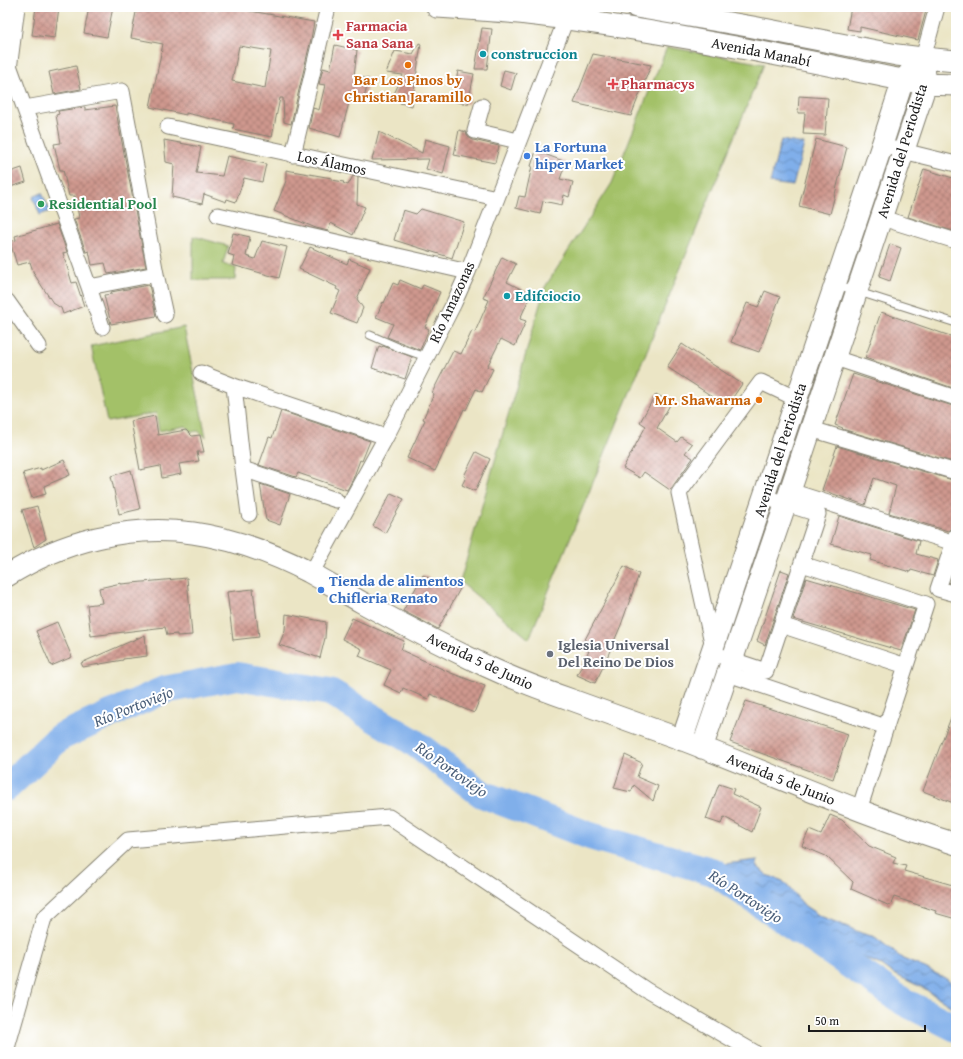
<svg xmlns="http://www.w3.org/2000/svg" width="963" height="1059" font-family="'Gentium Book Plus',serif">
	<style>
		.park { fill: #a3c168; stroke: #606e42 }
		.water { fill: url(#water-waves); stroke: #4e6683 }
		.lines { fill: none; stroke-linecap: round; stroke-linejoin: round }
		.river { stroke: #80afea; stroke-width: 28 }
		.building { fill: url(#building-cross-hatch); fill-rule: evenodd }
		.lane-casing { stroke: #848070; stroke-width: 9 }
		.street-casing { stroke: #848070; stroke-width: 17 }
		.secondary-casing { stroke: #848070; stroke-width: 23 }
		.lane { stroke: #fff; stroke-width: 7 }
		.street { stroke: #fff; stroke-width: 15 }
		.secondary { stroke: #fff; stroke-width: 21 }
		.health-dot { fill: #e0444e; stroke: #fff; stroke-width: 1.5 }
		.culture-dot { fill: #0f9aa8; stroke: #fff; stroke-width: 1.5 }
		.food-dot { fill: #e8710a; stroke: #fff; stroke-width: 1.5 }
		.shop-dot { fill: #3f7fe0; stroke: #fff; stroke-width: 1.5 }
		.leisure-dot { fill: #2e9e5b; stroke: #fff; stroke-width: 1.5 }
		.worship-dot { fill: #6b7280; stroke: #fff; stroke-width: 1.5 }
		.labels { text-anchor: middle; stroke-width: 4; stroke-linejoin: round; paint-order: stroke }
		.health-label { font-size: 15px; font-weight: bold; fill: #be3a42; stroke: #fff; text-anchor: start }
		.street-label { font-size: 15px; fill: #1c1c1c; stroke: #fff }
		.culture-label { font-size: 15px; font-weight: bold; fill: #0d838f; stroke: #fff; text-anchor: start }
		.food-label { font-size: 15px; font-weight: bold; fill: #c56008; stroke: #fff }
		.shop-label { font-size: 15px; font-weight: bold; fill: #366cbe; stroke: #fff; text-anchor: start }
		.leisure-label { font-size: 15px; font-weight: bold; fill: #27864d; stroke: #fff; text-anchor: start }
		.worship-label { font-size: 15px; font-weight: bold; fill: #5b616d; stroke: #fff; text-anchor: start }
		.water-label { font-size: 16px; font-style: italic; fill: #495e79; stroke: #fff }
	</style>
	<defs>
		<pattern id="water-waves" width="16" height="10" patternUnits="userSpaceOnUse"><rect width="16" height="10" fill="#80afea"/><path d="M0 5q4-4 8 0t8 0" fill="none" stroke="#688ebd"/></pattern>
		<pattern id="building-cross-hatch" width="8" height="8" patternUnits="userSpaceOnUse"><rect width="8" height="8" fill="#cf988e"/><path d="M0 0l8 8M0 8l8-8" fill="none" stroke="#a77b73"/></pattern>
	</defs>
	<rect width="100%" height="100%" fill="#fff"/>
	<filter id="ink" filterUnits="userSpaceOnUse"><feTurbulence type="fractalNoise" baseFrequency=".025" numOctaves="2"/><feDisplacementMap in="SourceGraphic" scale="8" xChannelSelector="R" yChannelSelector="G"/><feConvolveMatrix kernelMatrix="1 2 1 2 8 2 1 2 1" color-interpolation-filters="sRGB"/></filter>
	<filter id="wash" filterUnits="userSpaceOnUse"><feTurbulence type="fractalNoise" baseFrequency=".012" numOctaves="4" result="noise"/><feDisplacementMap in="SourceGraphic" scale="16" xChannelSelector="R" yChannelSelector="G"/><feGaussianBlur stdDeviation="0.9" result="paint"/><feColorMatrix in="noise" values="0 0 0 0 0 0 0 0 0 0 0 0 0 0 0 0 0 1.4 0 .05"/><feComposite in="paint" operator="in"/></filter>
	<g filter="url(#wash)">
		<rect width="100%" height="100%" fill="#ebe5c5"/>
		<!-- park -->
		<path class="park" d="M667,47L764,64L529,639L460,582L545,287L612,183Z
			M193,236L228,246L223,264L236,268L235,280H193Z
			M184,327L206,437L198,431L191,432L186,426L159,431L156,413L107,422L91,346Z"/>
		<!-- water -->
		<path class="water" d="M781,140L804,144L793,186L770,183Z
			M42,193L50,211L40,215L33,197Z
			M757,860V866L767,875L783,881L805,906L820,916L841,924L861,933L875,937L903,959L925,968L945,978L956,986V1010L925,989L892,973L881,965L853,953L835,939L809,929L745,886L728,872L725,864Z"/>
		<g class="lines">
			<!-- river -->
			<path class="river" d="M7,787L60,737L164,690L237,676L330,692L412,741L482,794L590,836L714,872L904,1002L956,1028"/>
		</g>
		<g id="blocks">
			<!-- building -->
			<path class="building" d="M36,7H59L55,38L32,35Z
				M89,7H113L107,37L84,33Z
				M137,7H158L170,9V7H201L219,10L220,7H227L314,22L311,39L291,124L284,122L283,98H280L272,137L233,129L234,124L186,113V115L150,107L163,44L131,38ZM239,46L271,51L265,88L232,81Z
				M851,7H927L918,40L860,27V31L847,29Z
				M482,28L492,29L487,69H475Z
				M419,43L421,44L414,91H415L412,106L400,103L402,95L393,96L403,75L386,73L395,51L413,54Z
				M335,45L357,50L354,76L369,79L364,98L351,95L340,137L309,128L313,108L319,110L325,85L319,84L323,68L330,70Z
				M593,54L651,65L631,116L574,103Z
				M76,66L81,89L54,94L49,72Z
				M504,70L516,73L511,90L500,86Z
				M458,71L474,74L468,104L452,101Z
				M799,96L828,98L825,135L803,134L805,113H798Z
				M115,106L146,267L108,274L105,263L92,265L89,251L86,252L74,219L79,218L75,196H69L63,170H60L54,144L61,143L56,115L59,114L58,111L85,107V110Z
				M459,130L466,132L468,137L473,140L499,146L495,163L454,155Z
				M379,132L422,153L425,139L450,146L443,174L426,169L429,159L372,160Z
				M816,139L847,147L830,214L799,206Z
				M164,140L201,147L196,173L222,176L227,156L266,164L262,182L244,178L236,202L227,199L226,202L204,194L202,204L172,197L174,164L166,162Z
				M536,151L566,162L560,179L573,182L569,197L564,195L562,205L543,201L540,214L516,208L519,196L525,197L532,166H531Z
				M22,168L26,182L7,188V173Z
				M924,169L956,179V232L908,217Z
				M286,170L332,178V180L344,182L343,183L348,185L353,176L358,177L357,204L365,207L353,235L331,223L328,231L316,228L274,211L286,181Z
				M421,209L464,222L452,258L394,240L403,210L416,214Z
				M57,224L67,252L63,253L72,283L76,282L84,306L63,314L61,308L53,303L34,274L30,262L17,265L10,242L16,240L15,236Z
				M233,233L250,237L246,256L255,259L262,241L287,247L279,278L232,265L234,256L228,254Z
				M890,244L901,248L890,281L879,277Z
				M310,247L347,264L349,259L370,268L357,299L363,308L357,323L331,313L340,291L336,289L337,287L299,269Z
				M502,257L516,264L507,282L531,294L520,319L526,321L515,346L501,339L487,367L493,369L482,392L476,389L466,410L464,409L435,471L407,458L425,420L423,419L434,394L432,393L453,351L461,354L472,331L475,332L489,300L483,298Z
				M400,280L421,289L423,285L440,292L425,327L429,329L420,350L387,337L393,324L376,317L383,302L384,303L393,283L398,285Z
				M149,285L156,316L111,324L104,295L112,294L111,292Z
				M765,291L780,297L759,352L731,342L747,303L758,307Z
				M881,312L956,338V389L865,358Z
				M682,344L742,384L727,406L667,367Z
				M379,346L382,347L383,346L412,357L405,379L372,368Z
				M853,374L956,407V463L842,429L843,428L835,425Z
				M656,394L671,403L657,428L677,442L681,437L692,444L685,453L693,458L670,490L644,472L640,478L623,468L646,426L640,422Z
				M281,411L370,441L362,461L360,460L353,479L347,490L298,473L296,477L259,465L269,437L272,438Z
				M155,416L158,435L186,430L192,436L200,435L204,452H197L199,461L179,464L181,474L162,478L160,466L140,470L131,421Z
				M837,446L956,481V516L953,527L950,529L948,531L889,513L896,486L874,478L865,505L822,490Z
				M476,452L490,459L475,491L462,485L466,477L464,476Z
				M64,460L70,475L44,486L46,494L32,498L23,473L41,468V470Z
				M131,470L140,509L119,514L111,476Z
				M260,484L290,494L280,525L266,520Z
				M391,493L404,499L385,533L373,526Z
				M37,506L46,539L34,547L22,510Z
				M839,516L919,541L916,554L938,560L933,576L911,570L910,572L870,560L872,555L831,544Z
				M624,566L639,574L621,625L603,667L595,683L577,675L589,651L581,647Z
				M781,570L789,573L765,645L757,641Z
				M423,575L440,584L444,578L461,587L438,629L403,611Z
				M187,578L192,635L177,636V634L167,635L165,627L91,636L87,605L102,603L99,588L121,583V584Z
				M806,578L915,610L901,651L793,619Z
				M253,589L259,637L233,640L227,592Z
				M286,614L326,622L325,638L320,658L279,645L285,630Z
				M352,618L404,641L401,650L451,673L485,686L474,713L430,694L428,699L403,688L401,693L384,685L391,670L359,656L362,649L342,639Z
				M57,622L72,657L51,666L36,631Z
				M145,635L147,656L123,659V660L83,667L81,663Z
				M746,701L848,734L833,779L730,742Z
				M955,707L956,708V804L923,791Z
				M625,755L642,763L637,777L658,786L653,801L634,785L631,792L614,788Z
				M719,784L734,789L732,794L761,807L752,832L724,817L721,824L706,819Z
				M830,815L842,820L869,846L896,857L893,863L906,866L904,871L956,886V919L935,913L936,911L894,897L890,906L851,889L853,882L826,856L802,846L809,830L821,835Z"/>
		</g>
	</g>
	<g filter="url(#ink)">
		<use href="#blocks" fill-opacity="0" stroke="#848070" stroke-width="1"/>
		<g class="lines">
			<defs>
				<path id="lane" d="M837,285L956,323
					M370,335L400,348L426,357"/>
				<path id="street" d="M923,58L937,7
					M10,68L89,287L102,327
					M8,77L17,7
					M482,106L475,131L518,141
					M25,108L122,91L156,274L165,315
					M168,127L497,198
					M895,149L956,164
					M293,155L328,7
					M218,215L468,272
					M882,218L956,241
					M89,287L156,274
					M7,301L39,346
					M835,358L956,398
					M201,373L234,386L386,437
					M234,386L243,469L249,514
					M811,429L956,472
					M243,469L336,500
					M790,491L954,543
					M956,535L938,589L956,594
					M802,564L926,604L859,810
					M311,574L386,437L454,303L468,272L497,198L566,19L595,7
					M781,625L906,666
					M713,647L679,493L761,382L797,399
					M712,653L766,671L818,514L764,497
					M728,674L886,727
					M7,1048L44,918L128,840L389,817L646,990L754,1052"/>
				<path id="secondary" d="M437,7C470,9 503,11 536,15C660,30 781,56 903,80L926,84L956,85
					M636,7L753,27L897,55L923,58L956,61
					M7,576C62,541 129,524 193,533C235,539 272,553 309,572C327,582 345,593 363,603C403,625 444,646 486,666C514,679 543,690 572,700C609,713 646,727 683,740C774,775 863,815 956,844
					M682,740L882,145L903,80L923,58
					M702,748L790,491L926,84L923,58"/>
			</defs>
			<!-- lane casing -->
			<use href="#lane" class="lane-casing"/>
			<!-- street casing -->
			<use href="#street" class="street-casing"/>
			<!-- secondary casing -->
			<use href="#secondary" class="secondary-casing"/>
			<!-- lane -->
			<use href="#lane" class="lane"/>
			<!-- street -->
			<use href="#street" class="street"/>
			<!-- secondary -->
			<use href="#secondary" class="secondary"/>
		</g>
	</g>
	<!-- markers -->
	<g class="health-dot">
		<path d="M336 29h4v4h4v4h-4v4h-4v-4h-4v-4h4z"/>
		<path d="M611 78h4v4h4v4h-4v4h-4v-4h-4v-4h4z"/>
	</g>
	<g class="culture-dot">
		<circle cx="483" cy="54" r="4"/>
		<circle cx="507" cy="296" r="4"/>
	</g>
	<g class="food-dot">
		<circle cx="408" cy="65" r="4"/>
		<circle cx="759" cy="400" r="4"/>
	</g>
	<g class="shop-dot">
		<circle cx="527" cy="156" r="4"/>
		<circle cx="321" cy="590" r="4"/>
	</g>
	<circle class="leisure-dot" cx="41" cy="204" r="4"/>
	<circle class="worship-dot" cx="550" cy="654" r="4"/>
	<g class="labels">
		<!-- health labels -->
		<g class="health-label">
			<text x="346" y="31">Farmacia<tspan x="346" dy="17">Sana Sana</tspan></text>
			<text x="621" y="89">Pharmacys</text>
		</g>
		<!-- street labels -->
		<g class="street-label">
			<text transform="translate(761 52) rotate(11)" y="5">Avenida Manabí</text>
			<text transform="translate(902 151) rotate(-73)" y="5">Avenida del Periodista</text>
			<text transform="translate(332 163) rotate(12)" y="5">Los Álamos</text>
			<text transform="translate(452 302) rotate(-65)" y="5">Río Amazonas</text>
			<text transform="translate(780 450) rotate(-72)" y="5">Avenida del Periodista</text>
			<text transform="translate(480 661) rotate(25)" y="5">Avenida 5 de Junio</text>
			<text transform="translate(781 779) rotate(22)" y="5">Avenida 5 de Junio</text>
		</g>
		<!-- culture labels -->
		<g class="culture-label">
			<text x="491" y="59">construccion</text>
			<text x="515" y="301">Edifciocio</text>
		</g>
		<!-- food labels -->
		<g class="food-label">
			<text x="408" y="85">Bar Los Pinos by<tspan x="408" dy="17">Christian Jaramillo</tspan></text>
			<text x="751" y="405" text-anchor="end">Mr. Shawarma</text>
		</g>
		<!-- shop labels -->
		<g class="shop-label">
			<text x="535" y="152">La Fortuna<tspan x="535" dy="17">hiper Market</tspan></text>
			<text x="329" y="586">Tienda de alimentos<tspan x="329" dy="17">Chifleria Renato</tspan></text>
		</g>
		<!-- leisure labels -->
		<g class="leisure-label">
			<text x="49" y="209">Residential Pool</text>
		</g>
		<!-- worship labels -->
		<g class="worship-label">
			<text x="558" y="650">Iglesia Universal<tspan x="558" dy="17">Del Reino De Dios</tspan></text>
		</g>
		<!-- water labels -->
		<g class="water-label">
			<text transform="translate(133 706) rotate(-22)" y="6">Río Portoviejo</text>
			<text transform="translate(452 769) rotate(35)" y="6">Río Portoviejo</text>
			<text transform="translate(746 896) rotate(33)" y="6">Río Portoviejo</text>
		</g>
	</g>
	<!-- margin -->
	<rect width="963" height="1059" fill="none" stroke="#fff" stroke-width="24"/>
	<!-- scale -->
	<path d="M809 1025v6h116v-6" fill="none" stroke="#1c1c1c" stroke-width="2"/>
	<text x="815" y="1025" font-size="12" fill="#1c1c1c" stroke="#ffffff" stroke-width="3" paint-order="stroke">50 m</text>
</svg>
